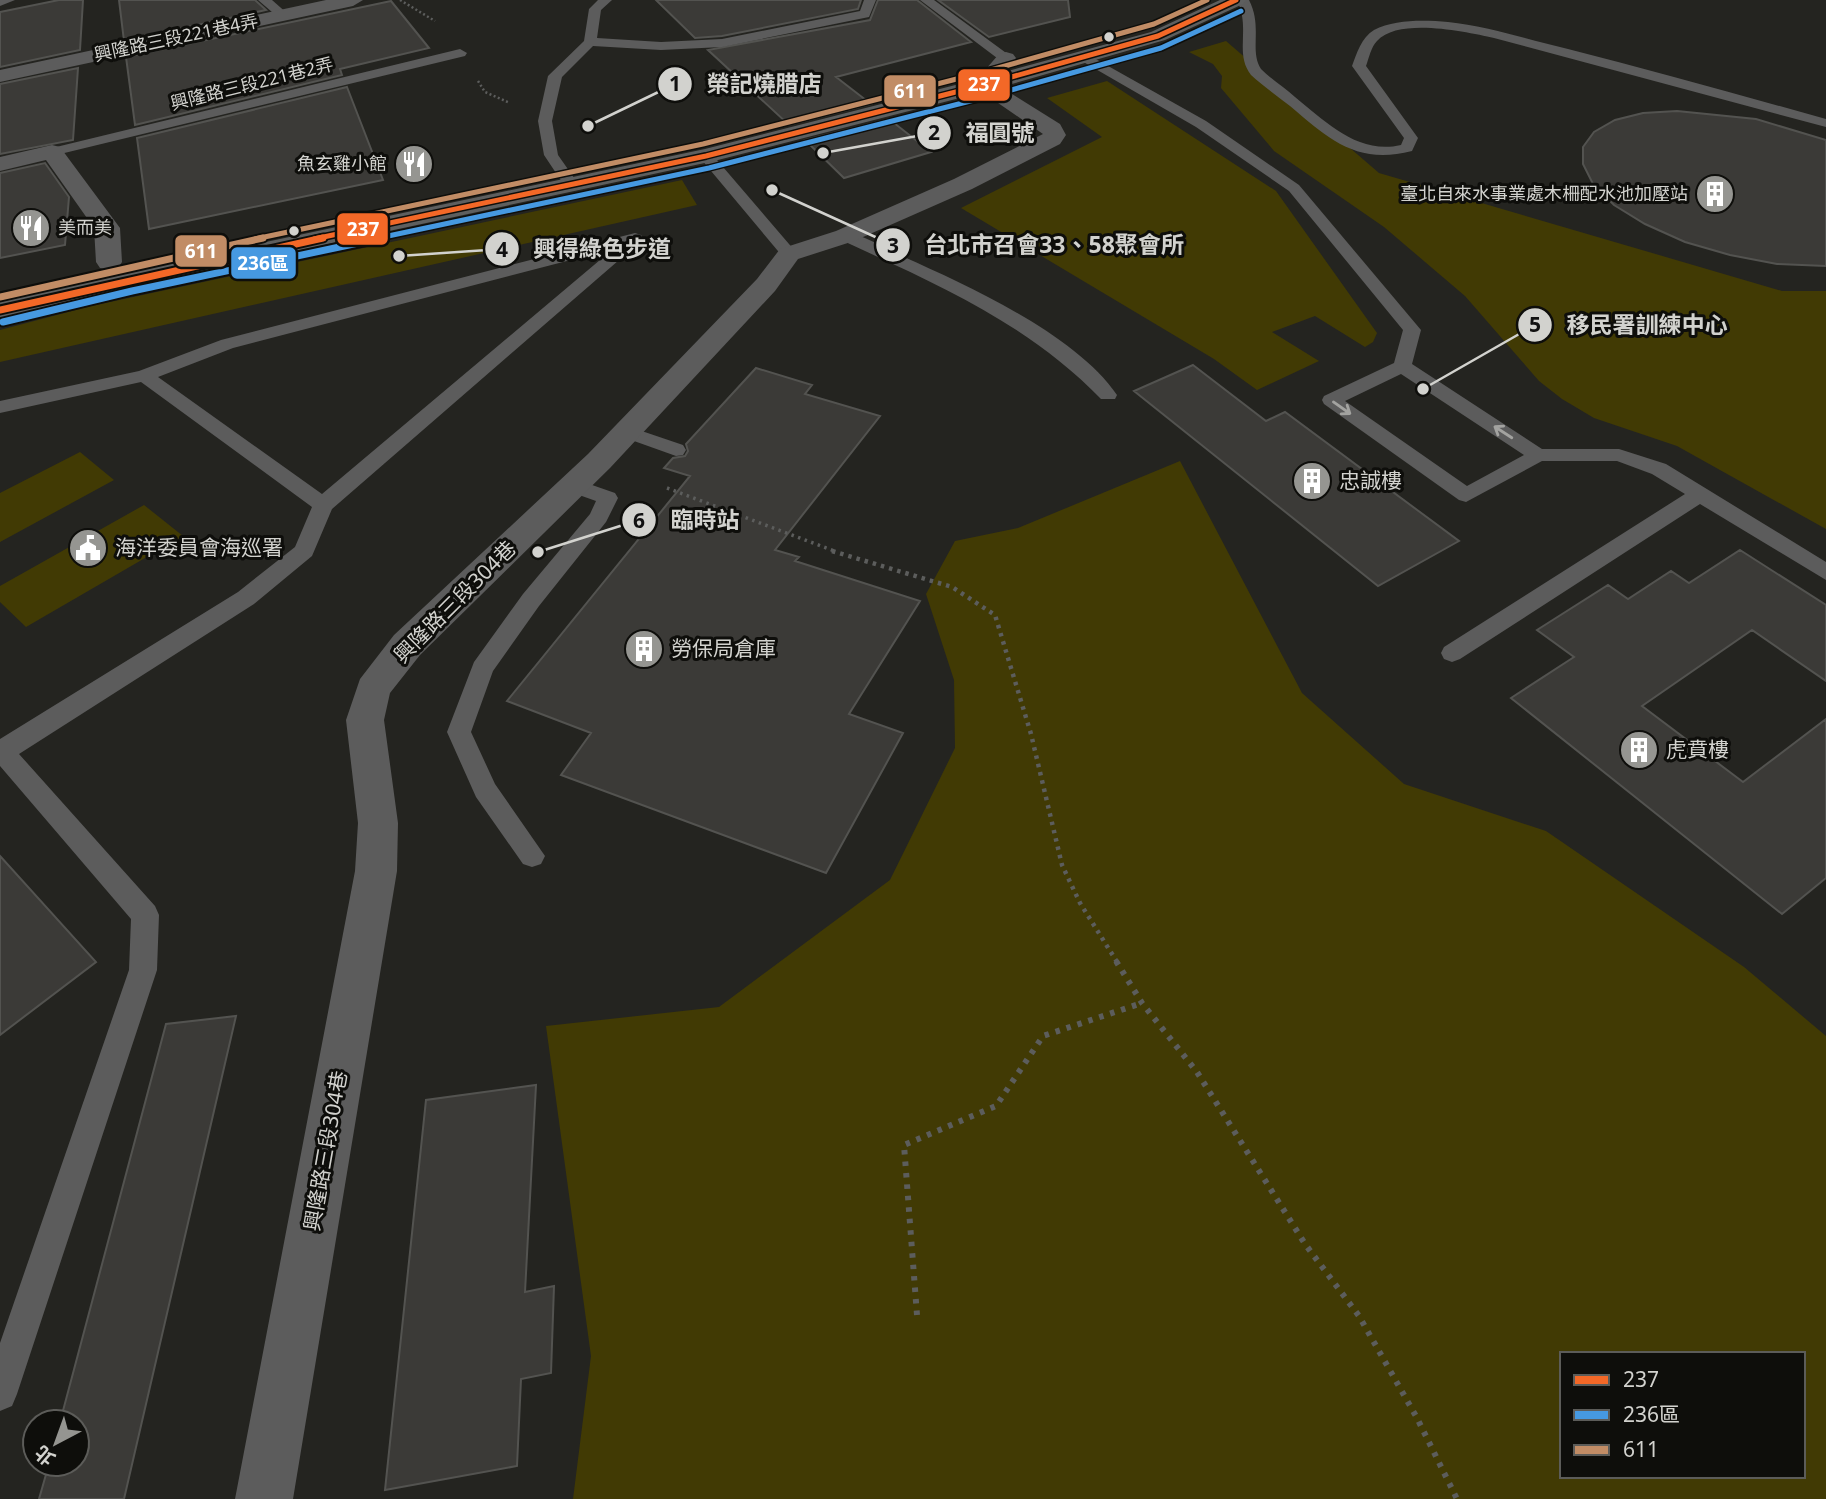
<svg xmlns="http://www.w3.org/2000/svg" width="1826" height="1499" font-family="'Noto Sans','Noto Sans TC',sans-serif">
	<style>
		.green { fill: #413a04; fill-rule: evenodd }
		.building { fill: #3b3a37; stroke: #535350; stroke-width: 2 }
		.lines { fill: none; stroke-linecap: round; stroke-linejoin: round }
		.path-far3 { stroke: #5c5d5c; stroke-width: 2.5; stroke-dasharray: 2 2.5; stroke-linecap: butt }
		.path-far2 { stroke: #5c5d5c; stroke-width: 3.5; stroke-dasharray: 2.5 4.5; stroke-linecap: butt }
		.path-far1 { stroke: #5c5d5c; stroke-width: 4.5; stroke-dasharray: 3.5 5; stroke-linecap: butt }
		.path { stroke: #5c5d5c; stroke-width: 6; stroke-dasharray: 4.5 7; stroke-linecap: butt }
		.lane { fill: #5c5c5c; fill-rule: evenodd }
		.street { fill: #5c5c5c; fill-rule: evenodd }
		.secondary { fill: #5e5f5f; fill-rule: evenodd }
		.bus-1-far1-casing { stroke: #0e0e0b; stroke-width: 8 }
		.bus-1-casing { stroke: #0e0e0b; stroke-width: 11 }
		.bus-2-far1-casing { stroke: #0e0e0b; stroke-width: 8 }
		.bus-2-casing { stroke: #0e0e0b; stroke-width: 11 }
		.bus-3-far1-casing { stroke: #0e0e0b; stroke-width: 8 }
		.bus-3-casing { stroke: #0e0e0b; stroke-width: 11 }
		.bus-1-far1 { stroke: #f36827; stroke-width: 5 }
		.bus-1 { stroke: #f36827; stroke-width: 7 }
		.bus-2-far1 { stroke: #4699e1; stroke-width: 5 }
		.bus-2 { stroke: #4699e1; stroke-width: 7 }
		.bus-3-far1 { stroke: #c18c65; stroke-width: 5 }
		.bus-3 { stroke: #c18c65; stroke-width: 7 }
		.oneway { stroke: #a3a3a0 }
		.bus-dot { fill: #d2d2ce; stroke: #0e0e0b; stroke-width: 2.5 }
		.labels { text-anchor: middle; stroke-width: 6; stroke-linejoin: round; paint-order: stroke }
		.far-street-label { font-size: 18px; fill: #d2d2ce; stroke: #0e0e0b }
		.far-poi-label { font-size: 18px; fill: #d2d2ce; stroke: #0e0e0b; text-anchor: end }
		.poi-label { font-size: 21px; fill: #d2d2ce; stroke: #0e0e0b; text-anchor: start }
		.street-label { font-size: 21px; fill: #d2d2ce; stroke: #0e0e0b }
		.leader { fill: none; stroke: #d2d2ce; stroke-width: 2.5 }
		.callout-dot { fill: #d2d2ce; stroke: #0e0e0b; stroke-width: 2.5 }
		.mark-label { font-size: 21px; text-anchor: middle; font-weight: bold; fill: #111 }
		.callout-label { font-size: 23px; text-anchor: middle; font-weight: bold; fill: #d2d2ce; stroke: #0e0e0b; stroke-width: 6; stroke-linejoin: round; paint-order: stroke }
		.line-badge { stroke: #0e0e0b; stroke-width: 2.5 }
		.badge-label { font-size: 19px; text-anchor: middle; font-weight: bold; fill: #fff }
	</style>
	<rect width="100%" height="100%" fill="#242420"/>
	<!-- green -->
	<path class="green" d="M1226,41L1379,173L1782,291H1826V529L1677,446L1594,418L1562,399L1539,381L1465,296L1384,227L1274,151L1221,88L1222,76L1213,64L1189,52Z
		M1107,81L1276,191L1377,333L1373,342L1365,347L1315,316L1272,332L1319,361L1257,390L1214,359L961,208L1102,137L1047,98Z
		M682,180L697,205L0,362V330L91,306Z
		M80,452L114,480L0,542V493Z
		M1180,461L1302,693L1404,784L1546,831L1744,967L1826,1036V1499H573L591,1356L546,1026L719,1007L890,880L955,748L954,680L926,594L955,541L1018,528ZM1562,1354H1803V1476H1562Z
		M144,505L183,536L26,627L0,602V586Z"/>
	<!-- building -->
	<path class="building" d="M59,0H83L80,50L0,67V12Z
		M119,0H255L266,10L124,41Z
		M656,0H861L858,9L722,36L695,38Z
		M878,0H917L971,42L836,77L871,104L789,125L708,50L870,20Z
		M938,0H1068L1070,17L989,37Z
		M391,1L429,48L340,69L342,75L135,125L126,57Z
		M78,68L73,140L0,154V84Z
		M347,87L383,180L149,229L137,138Z
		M1677,111L1756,119L1826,140V266L1777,264L1730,255L1685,242L1645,224L1614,205L1593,184L1583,164V147L1594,132L1615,120L1643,113Z
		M889,119L931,152L844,178L805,140Z
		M45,163L69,197L65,245L0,258V173Z
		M1193,365L1266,421L1285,412L1459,541L1378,586L1134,391Z
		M756,368L812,385L805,394L880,416L775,550L799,557L795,561L920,601L849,714L903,733L826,873L561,775L591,733L507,701L690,476L664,468L673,458L685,456L688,451L686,444Z
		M1740,550L1826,605V681L1752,630L1642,706L1743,782L1826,719V878L1782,914L1511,698L1574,657L1537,630L1608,585L1628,599L1671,571L1689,583Z
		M0,856L96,962L0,1035Z
		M236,1016L124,1499H39L49,1464H77V1422H60L166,1024Z
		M536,1085L525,1292L554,1286L551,1373L521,1379L517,1466L385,1490L426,1100Z"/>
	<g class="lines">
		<!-- path-far3 -->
		<path class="path-far3" d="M400,0L435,21
			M478,81L485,92L510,103"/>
		<!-- path-far2 -->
		<path class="path-far2" d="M667,488L837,552"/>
		<!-- path-far1 -->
		<path class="path-far1" d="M832,551L952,587L995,615L1031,734L1062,865L1080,903L1117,962"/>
		<!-- path -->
		<path class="path" d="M1116,961L1142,1003L1197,1072L1305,1244L1359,1316L1417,1418L1457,1499
			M917,1315L904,1145L996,1106L1043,1036L1142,1003"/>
		<!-- lane -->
		<path class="lane" d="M0,0H15L0,6Z
			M258,0H272L289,15L287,18H279Z
			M598,0H612L601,10L597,38L661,42L722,39L860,11L864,0H876L869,17L722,47L661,50L593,46L562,77L552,121L558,155L579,185L571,190L566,188L544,155L538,121L548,76L584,41L589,9Z
			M920,0H934L1013,58L1006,62L1001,61Z
			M1237,0H1249C1263,27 1249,50 1261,69C1271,79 1284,87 1295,97C1326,122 1358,155 1401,145L1404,138L1352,66C1357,53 1361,38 1374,30C1395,19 1425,20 1448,22C1488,26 1528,40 1568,49C1654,71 1740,95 1826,119V127L1494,38C1466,32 1399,17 1377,41C1371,47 1369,58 1366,66L1418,138L1412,151C1357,165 1330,140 1290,106C1277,96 1263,86 1251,75C1234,53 1251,29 1237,0Z
			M460,49L467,53L465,56L52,156L45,152L52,148Z
			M1085,53L1206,121L1299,185L1421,330L1412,364L1542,449H1619L1666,464L1826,562V580L1700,504L1460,659L1452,662L1444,659L1441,653L1444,647L1685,494L1652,474L1617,461H1542L1466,502L1459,500L1324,404L1322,400L1324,396L1394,363L1403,330L1289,191L1196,127L1080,60L1078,57ZM1401,374L1524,455L1467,486L1345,401Z
			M706,152L711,153L795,251L797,254L795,257H783L701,159L699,156Z
			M845,231C865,236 885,248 904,257C969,286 1076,335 1117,395L1115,399H1101C1026,322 936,284 839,239L837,236Z
			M635,233L641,235L643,238L641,241L332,509L312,556L254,604L19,754L155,906L159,915L157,970L17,1394L12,1406L0,1411V1343L129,970L131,919L0,766V739L238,592L295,547L312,507L141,382L0,413V401L139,371L221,340ZM613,249L322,494L158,377L233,348Z
			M627,426L683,445L686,450L683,455L676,456L620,436L617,432L620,428Z
			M572,478L615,493L618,498L606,522L539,606L493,671L471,732L495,784L545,856L541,864L532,867L523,864L476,797L447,732L474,662L523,594L590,514L596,501L565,490L562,485L565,480Z"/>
		<!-- street -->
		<path class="street" d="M326,0H363L353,6L0,82V70Z
			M1006,52L1013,54L1016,58L996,84L1060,124L1066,135L1060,144L972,189L854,241L798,259L775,291L610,468L420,655L390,693L384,720L398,823L397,871L293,1499H235L355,871L358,823L346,720L360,679L394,635L588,454L757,279L780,249L836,231L954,179L1043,134L972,85L999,54Z
			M52,145L60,147L120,228L122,262L118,268L109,270L100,268L96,262L94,228L46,160L0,171V157Z"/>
		<!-- secondary -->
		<path class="secondary" d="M1220,0H1246L1243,4L1165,40L991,90L714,161L129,287L0,318V302L129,271L705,149L975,80L1151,32Z"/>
		<defs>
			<path id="bus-1-far1" d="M314,239L706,156L983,85L1158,36L1236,0"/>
			<path id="bus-1" d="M0,310L323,238"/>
			<path id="bus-2-far1" d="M374,239L709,168L986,97L1161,48L1241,11"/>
			<path id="bus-2" d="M3,322L132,291L382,238"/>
			<path id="bus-3-far1" d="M255,239L703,144L980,73L1154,24L1207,0"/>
			<path id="bus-3" d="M0,297L263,238"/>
		</defs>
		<!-- bus-1-far1 casing -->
		<use href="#bus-1-far1" class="bus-1-far1-casing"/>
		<!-- bus-1 casing -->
		<use href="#bus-1" class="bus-1-casing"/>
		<!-- bus-2-far1 casing -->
		<use href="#bus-2-far1" class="bus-2-far1-casing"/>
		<!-- bus-2 casing -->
		<use href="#bus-2" class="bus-2-casing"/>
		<!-- bus-3-far1 casing -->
		<use href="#bus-3-far1" class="bus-3-far1-casing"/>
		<!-- bus-3 casing -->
		<use href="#bus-3" class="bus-3-casing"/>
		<!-- bus-1-far1 -->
		<use href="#bus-1-far1" class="bus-1-far1"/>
		<!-- bus-1 -->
		<use href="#bus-1" class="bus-1"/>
		<!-- bus-2-far1 -->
		<use href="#bus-2-far1" class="bus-2-far1"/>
		<!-- bus-2 -->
		<use href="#bus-2" class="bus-2"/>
		<!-- bus-3-far1 -->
		<use href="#bus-3-far1" class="bus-3-far1"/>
		<!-- bus-3 -->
		<use href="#bus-3" class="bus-3"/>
	</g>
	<!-- one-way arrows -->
	<defs><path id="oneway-shaft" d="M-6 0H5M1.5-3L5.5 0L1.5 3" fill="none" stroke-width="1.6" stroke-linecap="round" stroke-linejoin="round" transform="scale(1.75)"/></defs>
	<g class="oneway">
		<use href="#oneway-shaft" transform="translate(1342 408) rotate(35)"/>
		<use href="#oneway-shaft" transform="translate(1503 432) rotate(-147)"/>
	</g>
	<!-- icons -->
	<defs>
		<symbol id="restaurant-disc" viewBox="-11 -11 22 22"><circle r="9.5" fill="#959591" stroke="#0e0e0b"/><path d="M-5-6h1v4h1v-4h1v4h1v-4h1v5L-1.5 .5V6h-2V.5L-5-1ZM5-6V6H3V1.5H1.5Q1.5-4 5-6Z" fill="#fff"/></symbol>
		<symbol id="building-disc" viewBox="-11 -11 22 22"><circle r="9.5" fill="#959591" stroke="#0e0e0b"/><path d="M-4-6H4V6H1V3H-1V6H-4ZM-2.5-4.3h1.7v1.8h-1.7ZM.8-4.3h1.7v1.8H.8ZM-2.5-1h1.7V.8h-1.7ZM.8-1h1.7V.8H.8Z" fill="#fff"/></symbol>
		<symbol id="civic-disc" viewBox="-11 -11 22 22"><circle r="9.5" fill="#959591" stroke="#0e0e0b"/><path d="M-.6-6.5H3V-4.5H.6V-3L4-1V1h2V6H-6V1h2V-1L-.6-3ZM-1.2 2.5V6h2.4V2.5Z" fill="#fff"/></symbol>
	</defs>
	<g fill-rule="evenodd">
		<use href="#restaurant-disc" x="392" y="142" width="44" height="44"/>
		<use href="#building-disc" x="1693" y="172" width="44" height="44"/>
		<use href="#restaurant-disc" x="9" y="206" width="44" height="44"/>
		<use href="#building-disc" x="1290" y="459" width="44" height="44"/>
		<use href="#civic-disc" x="66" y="526" width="44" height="44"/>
		<use href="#building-disc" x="622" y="627" width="44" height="44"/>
		<use href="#building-disc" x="1617" y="728" width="44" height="44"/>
	</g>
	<!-- markers -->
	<g class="bus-dot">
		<circle cx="1109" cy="37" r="6"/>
		<circle cx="294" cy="231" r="6"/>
	</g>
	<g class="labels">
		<!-- far-street labels -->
		<g class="far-street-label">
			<text transform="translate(176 38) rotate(-12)" y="6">興隆路三段221巷4弄</text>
			<text transform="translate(252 84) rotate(-14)" y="6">興隆路三段221巷2弄</text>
		</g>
		<!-- far-poi labels -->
		<g class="far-poi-label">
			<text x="387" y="170">魚玄雞小館</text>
			<text x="1688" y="200">臺北自來水事業處木柵配水池加壓站</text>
			<text x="58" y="234" text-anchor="start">美而美</text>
		</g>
		<!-- poi labels -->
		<g class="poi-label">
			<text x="1339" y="488">忠誠樓</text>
			<text x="115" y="555">海洋委員會海巡署</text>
			<text x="671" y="656">勞保局倉庫</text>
			<text x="1666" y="757">虎賁樓</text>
		</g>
		<!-- street labels -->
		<g class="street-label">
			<text transform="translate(455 602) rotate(-45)" y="7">興隆路三段304巷</text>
			<text transform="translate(326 1151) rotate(-80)" y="7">興隆路三段304巷</text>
		</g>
	</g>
	<!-- callouts -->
	<path class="leader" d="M588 126L675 84M823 153L934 133M772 190L893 245M399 256L502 249M1423 389L1535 325M538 552L639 520"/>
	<g class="callout-dot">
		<circle cx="588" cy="126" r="7"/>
		<circle cx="823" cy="153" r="7"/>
		<circle cx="772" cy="190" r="7"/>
		<circle cx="399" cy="256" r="7"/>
		<circle cx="1423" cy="389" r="7"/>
		<circle cx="538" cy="552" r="7"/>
		<circle cx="675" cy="84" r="18"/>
		<circle cx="934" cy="133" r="18"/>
		<circle cx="893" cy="245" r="18"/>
		<circle cx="502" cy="249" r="18"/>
		<circle cx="1535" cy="325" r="18"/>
		<circle cx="639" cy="520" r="18"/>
	</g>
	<g class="mark-label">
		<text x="675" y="91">1</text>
		<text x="934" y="140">2</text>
		<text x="893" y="253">3</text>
		<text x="502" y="257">4</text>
		<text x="1535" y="332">5</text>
		<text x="639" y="528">6</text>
	</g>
	<g class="callout-label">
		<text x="764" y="92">榮記燒腊店</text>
		<text x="1000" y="141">福圓號</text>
		<text x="1054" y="253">台北市召會33、58聚會所</text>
		<text x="602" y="257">興得綠色步道</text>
		<text x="1647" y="333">移民署訓練中心</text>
		<text x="705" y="528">臨時站</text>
	</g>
	<g class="line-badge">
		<rect x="957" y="68" width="54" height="34" rx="7" fill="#f36827"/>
		<rect x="883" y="74" width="54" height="34" rx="7" fill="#c18c65"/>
		<rect x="336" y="212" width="53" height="34" rx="7" fill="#f36827"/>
		<rect x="174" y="234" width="54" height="34" rx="7" fill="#c18c65"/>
		<rect x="230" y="246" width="67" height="34" rx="7" fill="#4699e1"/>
	</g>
	<g class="badge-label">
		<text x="984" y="91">237</text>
		<text x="910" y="98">611</text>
		<text x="363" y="236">237</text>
		<text x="201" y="258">611</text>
		<text x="263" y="270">236區</text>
	</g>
	<!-- legend -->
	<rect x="1560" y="1352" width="245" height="126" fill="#0e0e0b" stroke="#5c5c59" stroke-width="2"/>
	<rect x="1574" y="1375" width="35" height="10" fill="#f36827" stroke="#5c5c59" stroke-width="2"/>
	<text x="1623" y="1387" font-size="21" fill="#d2d2ce">237</text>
	<rect x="1574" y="1410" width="35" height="10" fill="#4699e1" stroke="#5c5c59" stroke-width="2"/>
	<text x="1623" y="1422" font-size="21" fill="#d2d2ce">236區</text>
	<rect x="1574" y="1445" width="35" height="10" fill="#c18c65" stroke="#5c5c59" stroke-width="2"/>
	<text x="1623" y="1457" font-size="21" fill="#d2d2ce">611</text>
	<!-- north arrow -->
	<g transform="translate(56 1443) rotate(221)"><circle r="33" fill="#0e0e0b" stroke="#5c5c59" stroke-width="2"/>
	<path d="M0-5L12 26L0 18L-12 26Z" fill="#959591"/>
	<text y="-10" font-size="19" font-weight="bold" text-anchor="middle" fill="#d2d2ce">北</text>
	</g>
</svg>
